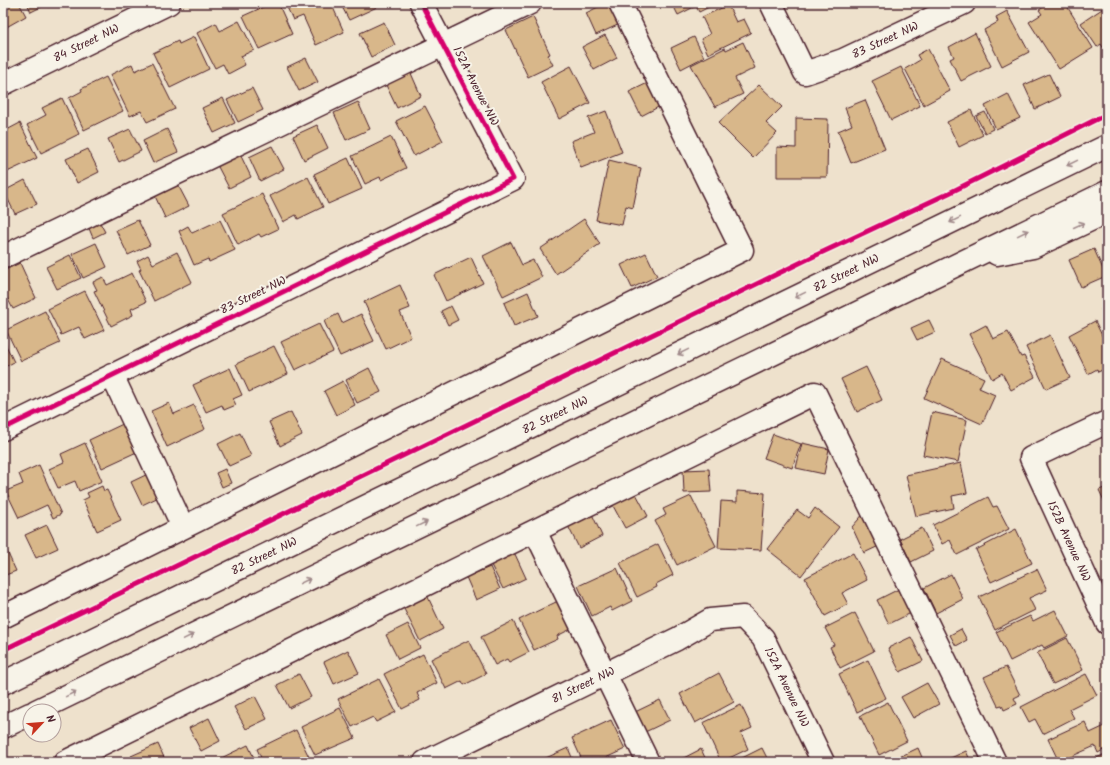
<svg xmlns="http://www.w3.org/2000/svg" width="1110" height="765" font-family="Kalam,sans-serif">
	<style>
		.building { fill: #d8b78a; stroke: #4a1f2b }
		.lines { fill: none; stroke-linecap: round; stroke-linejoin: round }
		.minor-casing { stroke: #4a1f2b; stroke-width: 25 }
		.major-casing { stroke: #4a1f2b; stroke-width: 25 }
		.minor { stroke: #f7f3e8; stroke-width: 22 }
		.major { stroke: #f7f3e8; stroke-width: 22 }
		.cycleway-casing { stroke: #f7f3e8; stroke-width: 8 }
		.cycleway { stroke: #d6006c; stroke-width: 5 }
		.oneway { stroke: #a0898a }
		.labels { text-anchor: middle; stroke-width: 4; stroke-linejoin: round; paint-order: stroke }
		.street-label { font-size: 12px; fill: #4a1f2b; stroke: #f7f3e8 }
	</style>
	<rect width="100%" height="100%" fill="#eee1cc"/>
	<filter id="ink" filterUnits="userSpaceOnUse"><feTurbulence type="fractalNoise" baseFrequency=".025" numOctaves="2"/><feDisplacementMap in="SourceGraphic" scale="8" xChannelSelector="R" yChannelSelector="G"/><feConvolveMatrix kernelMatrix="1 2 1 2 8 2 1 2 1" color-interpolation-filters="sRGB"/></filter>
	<g filter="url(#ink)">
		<!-- building -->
		<path class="building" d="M3,3H19L26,16L3,29Z
			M27,3H57L48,7L47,4L31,12Z
			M272,3H278L292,34L259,49L243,16Z
			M285,3H331L344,32L316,45L303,16L293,20Z
			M340,3H375L377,7L349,20Z
			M606,3H613L622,23L596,35L586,13Z
			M672,3H717L699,12L696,6L678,15Z
			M1050,3H1065L1093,48L1059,69L1029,22L1042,14L1039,10Z
			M728,5L736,22L744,19L751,33L708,54L701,39L710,34L702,17Z
			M1105,7L1107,9V54L1101,44L1097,47L1081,23Z
			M1007,11L1029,52L1002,66L984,30L998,22L996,17Z
			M533,17L550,54L548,55L553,65L528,77L506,30Z
			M239,21L254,50L241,56L245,65L228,74L223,64L215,68L197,33L216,23L220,31Z
			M384,22L395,45L371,57L360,33Z
			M975,33L991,66L961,81L950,59L954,57L949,47Z
			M605,35L617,58L594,70L582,47Z
			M194,37L209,69L170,88L153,53L178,41L179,44Z
			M694,37L704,57L681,69L671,48Z
			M743,42L755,68L735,78L743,94L715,107L691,65L725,48L726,50Z
			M928,49L950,91L924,105L905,69L920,60L917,55Z
			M306,58L318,82L299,91L287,67Z
			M152,63L175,109L147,122L141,111L130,116L110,75L132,64L135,71Z
			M571,66L590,103L559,119L541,82Z
			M901,67L920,106L891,120L872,81Z
			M410,71L421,96L397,108L385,83Z
			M1049,74L1060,97L1035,109L1024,85Z
			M106,77L123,111L84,130L69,98L82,91L81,89Z
			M654,80L666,103L641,116L629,92Z
			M759,85L782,107L766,123L777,133L753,158L718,123Z
			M252,88L263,110L238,122L227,100Z
			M1008,94L1020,118L996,129L985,106Z
			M62,98L79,134L41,153L27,125L46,115L42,108Z
			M223,98L235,123L214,133L202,108Z
			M865,100L885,149L851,163L838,131L852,125L845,108Z
			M358,102L370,129L346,140L334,113Z
			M425,106L443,141L414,156L396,121Z
			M971,110L983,135L959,147L947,122Z
			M606,111L622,152L581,168L571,141L594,132L588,118Z
			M985,112L993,129L985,133L976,116Z
			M796,118L828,119L827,177H777V147L796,148Z
			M20,123L37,158L3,174V132Z
			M317,125L328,148L304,160L293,136Z
			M130,129L141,151L119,162L108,139Z
			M167,129L178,152L153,163L143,141Z
			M391,137L406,168L381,180L380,177L365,184L352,156Z
			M272,146L284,169L260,181L249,157Z
			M88,149L99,172L77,183L66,159Z
			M240,154L251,177L229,188L217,165Z
			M348,158L362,189L328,204L314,174Z
			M609,160L641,168L633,208L626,206L622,225L596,220Z
			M308,177L323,207L298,219L296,215L283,222L270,196Z
			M25,180L37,204L15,214L4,191Z
			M178,185L189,206L165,218L155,196Z
			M262,194L278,229L261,237L259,234L238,245L223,213Z
			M584,219L600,244L556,274L540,249Z
			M138,220L150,245L128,255L116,230Z
			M220,220L235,250L209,262L208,259L194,265L179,231L188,226L192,233Z
			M99,221L105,232L93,238L88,226Z
			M511,242L522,265L533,260L542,277L503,296L483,256Z
			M96,243L107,267L83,278L72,254Z
			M1094,249L1106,276L1081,287L1069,260Z
			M177,252L192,282L154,301L139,270L141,269L137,261L148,255L153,264Z
			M646,253L657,276L632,288L621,265Z
			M70,255L81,278L57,289L46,267Z
			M471,257L483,283L446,301L434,275Z
			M20,263L36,298L13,309L3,290V271Z
			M132,273L146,302L131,309L133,315L111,326L94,291L97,290L93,282L103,277L107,285Z
			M400,285L410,308L400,312L411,337L386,349L364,302Z
			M85,291L104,330L85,339L79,327L61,335L48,309Z
			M528,292L538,316L514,326L504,303Z
			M451,306L458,320L448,325L441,311Z
			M1107,306V321L1101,309Z
			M45,311L60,343L21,361L6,330Z
			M338,314L342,323L361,314L374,341L340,356L324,321Z
			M929,320L935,332L917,340L911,328Z
			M1095,321L1107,346V368L1098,372L1097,369L1088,374L1069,335Z
			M319,324L333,352L295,370L281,342Z
			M986,325L993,339L1008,332L1021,357L1024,356L1035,377L1011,390L1002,373L992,379L969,334Z
			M1050,335L1070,378L1046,389L1026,347Z
			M3,339L14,362L3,368Z
			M274,346L288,374L249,392L236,364Z
			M942,359L984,378L979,388L995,395L982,424L924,398Z
			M866,367L882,400L857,412L841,379Z
			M230,368L242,395L233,399L236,405L224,410L222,405L206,412L193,385Z
			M369,368L381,392L357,403L346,380Z
			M343,381L355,405L336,415L324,391Z
			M169,403L174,414L194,405L205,429L167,447L151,411Z
			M291,412L302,435L280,446L269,422Z
			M932,412L967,420L958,462L923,455Z
			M127,422L141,450L102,468L89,440Z
			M240,433L251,456L229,466L218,444Z
			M773,434L801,444L792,468L764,458Z
			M85,443L102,481L79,491L75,481L58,488L49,469L64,462L61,454Z
			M802,443L829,449L824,474L796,468Z
			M961,463L967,493L952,496L954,508L916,516L906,475Z
			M39,465L61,514L53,518L47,505L19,518L6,491L23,484L19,474Z
			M225,469L231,483L222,487L216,473Z
			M709,469L711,492L684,493L683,470Z
			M152,472L163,495L142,505L131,482Z
			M102,486L104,491L107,490L121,520L97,531L83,500L89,497L87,493Z
			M1107,487V507L1099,490Z
			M737,491L765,493L761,550L718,548L721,501L737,502Z
			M635,492L648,516L625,528L612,504Z
			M691,496L716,546L677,565L655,521L666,515L663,509Z
			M988,497L993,507L997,506L1009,529L957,555L950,540L942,544L933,525Z
			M815,508L839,527L801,576L767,549L797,510L808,518Z
			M865,512L881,545L864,553L852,527Z
			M592,514L602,536L579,548L568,526Z
			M47,525L58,548L36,558L25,535Z
			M922,528L933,551L911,562L900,539Z
			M1016,529L1032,563L991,582L976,550Z
			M658,544L673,575L656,584L657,587L637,597L620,563Z
			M5,547L16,571L3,576V548Z
			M514,552L526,578L503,589L490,563Z
			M853,553L867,580L842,593L848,604L825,616L805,578Z
			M490,567L500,589L476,600L466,577Z
			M617,568L632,601L612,611L610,607L592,616L578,586Z
			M1037,569L1047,590L1029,598L1035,610L995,630L979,597Z
			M951,574L963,599L936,613L924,588Z
			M901,588L913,612L889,624L877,600Z
			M427,595L443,629L420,641L403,607Z
			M558,601L571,629L557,636L558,639L534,650L519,620Z
			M1055,610L1068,636L1044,648L1042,645L1010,661L996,632L1030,616L1033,621Z
			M855,613L874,651L840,668L830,647L834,645L825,628Z
			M513,621L529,652L509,662L507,659L495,665L481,637Z
			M408,624L420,648L398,659L386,635Z
			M961,629L967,640L956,646L950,635Z
			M911,637L923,661L900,672L888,648Z
			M1067,638L1083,670L1053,684L1037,653Z
			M469,640L486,674L464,685L462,681L446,689L431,659Z
			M348,650L359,673L334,684L324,662Z
			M423,654L437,683L417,693L420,700L402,709L384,674Z
			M868,660L886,698L857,712L839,674Z
			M1006,667L1020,695L1014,698L1017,704L1004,710L1002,705L998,706L984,677Z
			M719,673L734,702L695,723L680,694Z
			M299,674L311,697L289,708L277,685Z
			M1086,674L1097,695L1069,709L1074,718L1043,734L1035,719L1029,722L1021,707Z
			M379,679L396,712L376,722L373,717L352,727L338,699Z
			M927,683L939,704L913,718L901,697Z
			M255,696L267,719L246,729L234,707Z
			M660,700L670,720L645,732L635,712Z
			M888,702L907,741L879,755L860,716Z
			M741,705L752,728L741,733L748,749L721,762L703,723Z
			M340,708L355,738L315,755L301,727Z
			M209,718L220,741L201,751L189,728Z
			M611,720L625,749L597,762H583L572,738Z
			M1085,722L1090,733L1107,725V748L1098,753L1095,746L1059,762L1048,739Z
			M296,730L310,759L304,762H263L257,749Z
			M158,744L166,762H134L131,756Z
			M248,745L256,762H213Z
			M568,748L574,762H537Z
			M762,748L769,762H734Z
			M918,748L924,762H894L893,760Z
			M701,749L707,762H676Z
			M966,751L971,762H942Z
			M1107,753V762H1088Z"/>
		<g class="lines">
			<defs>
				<path id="minor" d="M771,3L805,73L843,60L964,3
					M3,84L169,3
					M3,257L530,3
					M112,375L183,527
					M1107,422L1031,458L1107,623
					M3,429L513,179L421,3
					M535,531L648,762
					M3,617L742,250L620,3
					M65,762L815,393L995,762
					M425,762L677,639L710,620L743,617L763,638L823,762"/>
				<path id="major" d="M997,254L1033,247L1107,212
					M3,683L1107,146
					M36,711L1107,192
					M3,727L30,714"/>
			</defs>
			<!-- minor casing -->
			<use href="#minor" class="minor-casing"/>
			<!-- major casing -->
			<use href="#major" class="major-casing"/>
			<!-- minor -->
			<use href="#minor" class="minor"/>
			<!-- major -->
			<use href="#major" class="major"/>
			<defs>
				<path id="cycleway" d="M3,429L513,179L421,3
					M3,650L810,258L949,193L1107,114"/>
			</defs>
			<!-- cycleway casing -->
			<use href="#cycleway" class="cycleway-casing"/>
			<!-- cycleway -->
			<use href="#cycleway" class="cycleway"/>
		</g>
		<!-- one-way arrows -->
		<defs><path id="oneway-shaft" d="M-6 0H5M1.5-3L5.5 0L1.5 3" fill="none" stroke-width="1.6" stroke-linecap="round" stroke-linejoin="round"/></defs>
		<g class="oneway">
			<use href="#oneway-shaft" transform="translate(1072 163) rotate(154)"/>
			<use href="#oneway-shaft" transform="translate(955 220) rotate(154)"/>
			<use href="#oneway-shaft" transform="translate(1079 225) rotate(-25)"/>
			<use href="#oneway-shaft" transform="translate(1023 233) rotate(-26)"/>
			<use href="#oneway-shaft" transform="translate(800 295) rotate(154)"/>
			<use href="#oneway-shaft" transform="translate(683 352) rotate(154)"/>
			<use href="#oneway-shaft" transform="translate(422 524) rotate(-26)"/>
			<use href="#oneway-shaft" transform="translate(305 581) rotate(-26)"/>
			<use href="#oneway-shaft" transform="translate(188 637) rotate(-26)"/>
			<use href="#oneway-shaft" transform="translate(71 694) rotate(-26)"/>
		</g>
	</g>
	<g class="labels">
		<!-- street labels -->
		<g class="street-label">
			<text transform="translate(885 40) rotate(-25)" y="4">83 Street NW</text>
			<text transform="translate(86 43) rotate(-26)" y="4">84 Street NW</text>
			<text transform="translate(476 86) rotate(63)" y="4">152A Avenue NW</text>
			<text transform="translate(846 273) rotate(-26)" y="4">82 Street NW</text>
			<text transform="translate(253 295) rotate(-26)" y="4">83 Street NW</text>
			<text transform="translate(555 415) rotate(-26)" y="4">82 Street NW</text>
			<text transform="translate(1069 541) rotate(65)" y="4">152B Avenue NW</text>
			<text transform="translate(264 556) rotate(-26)" y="4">82 Street NW</text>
			<text transform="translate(583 685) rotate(-26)" y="4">81 Street NW</text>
			<text transform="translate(787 687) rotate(64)" y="4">152A Avenue NW</text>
		</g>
	</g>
	<!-- margin -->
	<rect width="1110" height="765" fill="none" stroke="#f7f3e8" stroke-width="16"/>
	<rect x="8" y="8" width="1094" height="749" fill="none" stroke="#4a1f2b" stroke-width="1.5" filter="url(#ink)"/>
	<!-- north arrow -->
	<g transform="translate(42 723) rotate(64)"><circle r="19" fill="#f7f3e8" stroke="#b29e9c"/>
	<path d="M0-3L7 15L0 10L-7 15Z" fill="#c8321e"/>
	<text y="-6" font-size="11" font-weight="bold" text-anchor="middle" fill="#4a1f2b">N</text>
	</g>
</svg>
